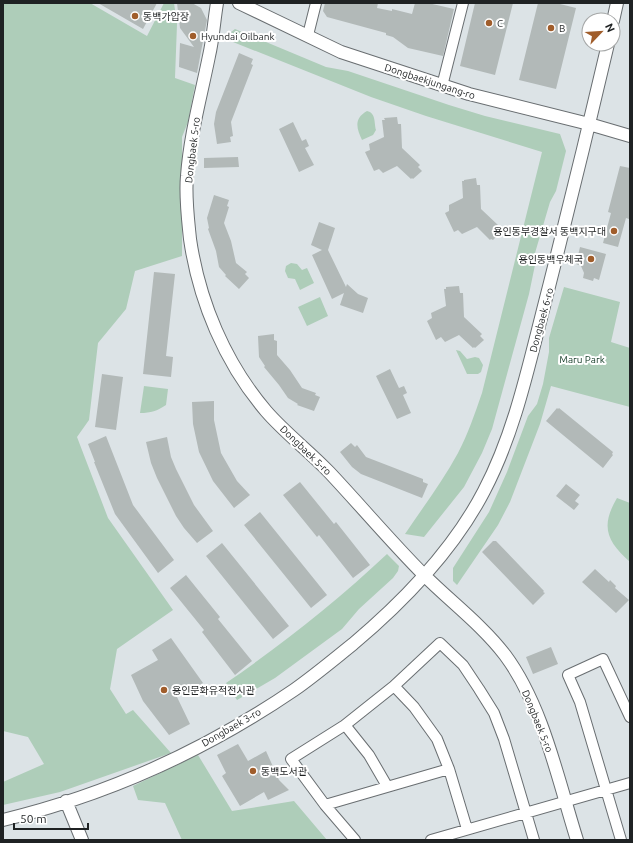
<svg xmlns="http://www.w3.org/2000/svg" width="633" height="843" font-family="Ubuntu,'Noto Sans KR',sans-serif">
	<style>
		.green { fill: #aecdb9 }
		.building { fill: #b2b9b8 }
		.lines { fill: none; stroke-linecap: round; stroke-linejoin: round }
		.minor-casing { stroke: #696e71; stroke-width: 12 }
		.tertiary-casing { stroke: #696e71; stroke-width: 14 }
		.minor { stroke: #fff; stroke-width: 10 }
		.tertiary { stroke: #fff; stroke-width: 12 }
		.poi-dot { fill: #a05d2b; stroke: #fff; stroke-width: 1.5 }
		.labels { text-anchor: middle; stroke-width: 4; stroke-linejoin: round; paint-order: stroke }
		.poi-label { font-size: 10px; fill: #1f2223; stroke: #fff; text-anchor: start }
		.street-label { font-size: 10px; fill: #1f2223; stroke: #fff }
		.park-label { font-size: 10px; fill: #0e3621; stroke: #fff }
	</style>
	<rect width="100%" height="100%" fill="#dce3e6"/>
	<!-- green -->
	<path class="green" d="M3,3H90L147,36L164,3H174L177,24L175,78L195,85L188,122L182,137V256L135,271L126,309L98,343L89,420L77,437L108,518L173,610L117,649L110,689L126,714L133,710L171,753L60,792L3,805V782L44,764L28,737L3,731Z
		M235,29L326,67L348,71L449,105L485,116L560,134L566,151L556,191L550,202L535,253V265L529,294L492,429L482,453L464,487L424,537L405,534C423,507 443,481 458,453C468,434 475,413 482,393L542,152L426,116L371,97L223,38Z
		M367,111C376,113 374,122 376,130L373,135L362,140C357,129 353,119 367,111Z
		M291,263L297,264L302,270L307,268L314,283L300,290L295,279L288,278L285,271L286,266Z
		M564,287L620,302L611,342L630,348V407L551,386L540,424L510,502L498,525L457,585L453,581V568L489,512L507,472L528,416L537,404L543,384L549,352V338Z
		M320,297L328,316L307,326L298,307Z
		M456,350L460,351L467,359L475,357L479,358L483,365L481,372L478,374H467Z
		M144,386L168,389L166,405C157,411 151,413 140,413Z
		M617,498L630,503V562C607,541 600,527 617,498Z
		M387,554L399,566L398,571L393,578L359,609L342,629L275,678L237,700L226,683C283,644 337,601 387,554Z
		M198,755L232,811L294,801L327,840H182L165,803L138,800L133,786Z"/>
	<!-- building -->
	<path class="building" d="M98,3H157L143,29Z
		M177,3H192L201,8L207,20L197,73L179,67L180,43L194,47L180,28Z
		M325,3H378L377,8L392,11V9L412,14L415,3H428L454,9L443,56L408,48L393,37L386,35V33L327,17L323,11Z
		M475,3H513L495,75L460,66Z
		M538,3H560V4L576,8L556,89L519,80Z
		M239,53L253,59L251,64L253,65L231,122L233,136L230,137L231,142L217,144L214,124L216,112Z
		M397,117L398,124H401L402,148L420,165L418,167L422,171L413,179L412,178L411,179L397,166L383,173L379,169L374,171L365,152L370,150L369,144L384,137L382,120H385L384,118Z
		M293,122L302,141L306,139L309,146L305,148L314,165L299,172L279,129Z
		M238,157L239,167L204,168V158Z
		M620,166L630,168V214L629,219L626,218L618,247L603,243L611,213L608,212Z
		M476,178L477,185H480L481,209L499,226L497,228L501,232L493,240L491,239L490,240L477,227L462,234L458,230L454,232L445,213L449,211V205L463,198L462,181H464V180Z
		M214,195L229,200L227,206L229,207L224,223L231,241L236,263L247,272L245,274L249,278L239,289L225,276L226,275L219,267L216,251L208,229L209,228L207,218Z
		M319,222L335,228L328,250L346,287L347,284L358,294L368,298L363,313L340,305L344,293L332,299L312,255L322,250L311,245Z
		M580,247L606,254L599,280L594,278L593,281L583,278L584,273L581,266L576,264Z
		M154,272L175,274L166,356L173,357L171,377L143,374Z
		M459,286L460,293H463L464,317L482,334L480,336L484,340L475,348L474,347L473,348L459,335L445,342L441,337L436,340L427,321L432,318L431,313L446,306L444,289H446V287Z
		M274,334V340L277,341V355L290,370L302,388L316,393L315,395L320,397L314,411L297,405L298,404L288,398L279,385L264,367L265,366L259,357L258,336Z
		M390,369L399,388L404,386L407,393L403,395L411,413L397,419L376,376Z
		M102,374L123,377L116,430L95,427Z
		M214,401V420L221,453L237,481L250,495L234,508L213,481L199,452L193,424L192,402Z
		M557,408L558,409L559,408L613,452L612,454L613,455L603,468L546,421Z
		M106,436L133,505L174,560L158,573L115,514L94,462H95L88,444Z
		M167,437L171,457L176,469L194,505L213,531L197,543L184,528L176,516L157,478L151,463L146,442Z
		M351,443L355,447L357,445L366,457L423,479V482L428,484L422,498L361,474L352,467L340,452Z
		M300,482L334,524L336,522L370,565L353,578L319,535L317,537L283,495Z
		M566,484L580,495L575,501L579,504L574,510L556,496Z
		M260,512L327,595L311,608L244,525Z
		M493,541H496L544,591L543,592L545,593L533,605L482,552Z
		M222,543L289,626L273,639L206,556Z
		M595,569L609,582L610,580L616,586L615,588L629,600L616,613L582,582Z
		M186,575L220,617L218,619L252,661L235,675L202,632L204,630L170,588Z
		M171,638L203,683L177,697L190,724L169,735L143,701L131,675L158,660L152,650Z
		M551,647L558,664L533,674L526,657Z
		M238,744L248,761L266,751L279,780L289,790L268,800L264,792L240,806L222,776L226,773L217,755Z"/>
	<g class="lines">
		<defs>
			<path id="minor" d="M308,35L316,3
				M442,86L463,3
				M394,686L414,707L437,739L449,769L467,829
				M345,725L369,755L387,786
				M325,805L449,769
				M355,840L325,805L291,759L345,725L394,686L440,643L463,665L479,689L494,713L504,739L534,840
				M431,840L630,783
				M621,840L580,702L568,675L603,659L630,717"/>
			<path id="tertiary" d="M217,3C214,21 213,39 209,56C201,96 190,135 187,176C185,196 188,219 190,239C199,301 225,363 266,411C285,433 309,451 329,472C361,506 392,543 425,576C451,602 482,625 505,655C543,706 558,780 577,840
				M239,3L341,52L469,94L589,124L630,136
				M613,21L617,3
				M66,801L82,840
				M3,820C106,795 206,750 294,690C314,676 333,660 353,644C404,601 453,551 484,491C513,436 527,373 542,314C565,224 587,134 608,44"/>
		</defs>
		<!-- minor casing -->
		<use href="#minor" class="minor-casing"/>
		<!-- tertiary casing -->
		<use href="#tertiary" class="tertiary-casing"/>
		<!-- minor -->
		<use href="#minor" class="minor"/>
		<!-- tertiary -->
		<use href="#tertiary" class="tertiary"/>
	</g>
	<!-- markers -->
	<g class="poi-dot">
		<circle cx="135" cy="16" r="4"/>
		<circle cx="489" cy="23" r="4"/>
		<circle cx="551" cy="28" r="4"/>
		<circle cx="193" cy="36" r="4"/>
		<circle cx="614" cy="231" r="4"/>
		<circle cx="591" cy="259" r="4"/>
		<circle cx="164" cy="690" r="4"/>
		<circle cx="253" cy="771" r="4"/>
	</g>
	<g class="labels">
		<!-- poi labels -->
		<g class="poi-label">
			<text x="143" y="20">동백가압장</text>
			<text x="497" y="27">C</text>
			<text x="559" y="32">B</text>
			<text x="201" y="40">Hyundai Oilbank</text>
			<text x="606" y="235" text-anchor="end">용인동부경찰서 동백지구대</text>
			<text x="583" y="263" text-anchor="end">용인동백우체국</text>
			<text x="172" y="694">용인문화유적전시관</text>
			<text x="261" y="775">동백도서관</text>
		</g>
		<!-- street labels -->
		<g class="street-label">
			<text transform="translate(430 81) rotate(18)" y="4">Dongbaekjungang-ro</text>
			<text transform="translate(192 150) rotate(-83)" y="4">Dongbaek 5-ro</text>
			<text transform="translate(541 320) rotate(-75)" y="4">Dongbaek 6-ro</text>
			<text transform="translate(306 450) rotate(44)" y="4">Dongbaek 5-ro</text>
			<text transform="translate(538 721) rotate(68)" y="4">Dongbaek 5-ro</text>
			<text transform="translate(231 727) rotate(-30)" y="4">Dongbaek 3-ro</text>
		</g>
		<!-- park labels -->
		<g class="park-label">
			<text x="582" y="363">Maru Park</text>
		</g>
	</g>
	<!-- border -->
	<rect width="633" height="843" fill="none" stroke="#1f2223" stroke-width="8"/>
	<!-- north arrow -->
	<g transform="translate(601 32) rotate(65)"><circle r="19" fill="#ffffff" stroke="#a5a7a7"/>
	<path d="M0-3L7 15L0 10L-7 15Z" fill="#a05d2b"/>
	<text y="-6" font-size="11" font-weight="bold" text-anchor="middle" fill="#1f2223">N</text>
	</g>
	<!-- scale -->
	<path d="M14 823v6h74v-6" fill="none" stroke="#1f2223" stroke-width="2"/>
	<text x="20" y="823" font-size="12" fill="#1f2223" stroke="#ffffff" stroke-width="3" paint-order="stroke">50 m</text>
</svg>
